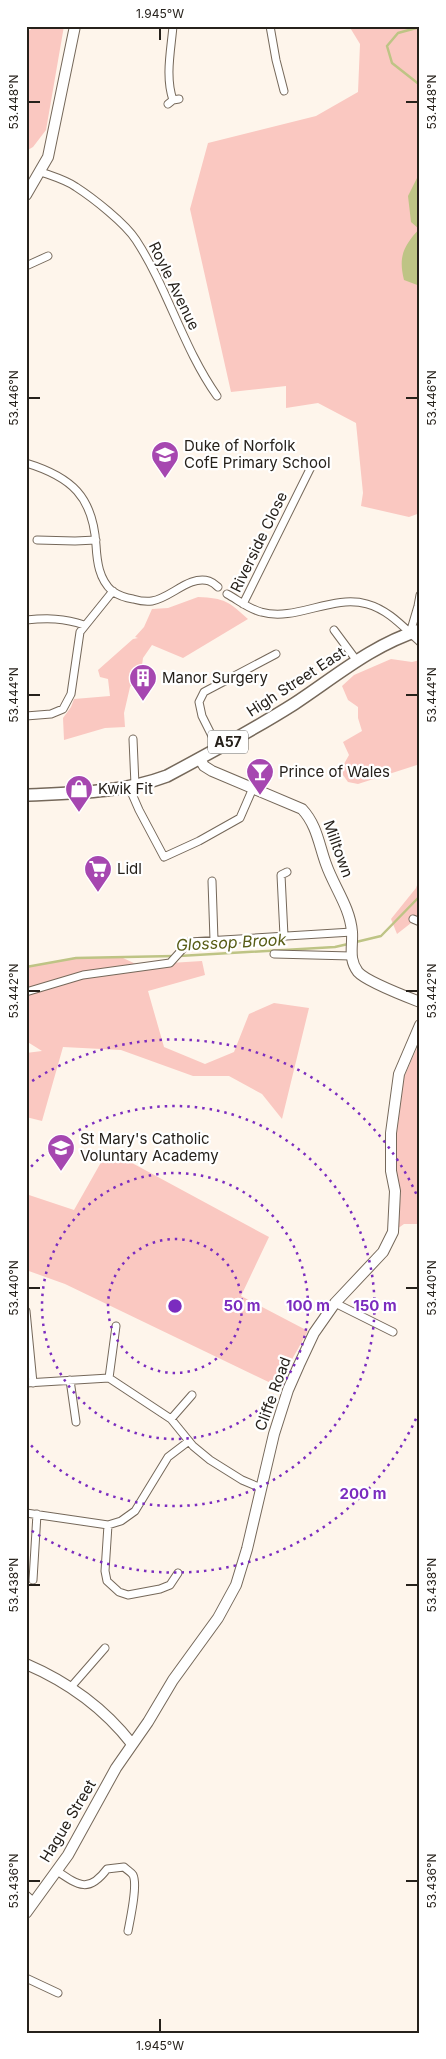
<svg xmlns="http://www.w3.org/2000/svg" width="446" height="2059" font-family="Inter,sans-serif">
	<style>
		.green { fill: #fac8c1 }
		.water { fill: #bec485 }
		.lines { fill: none; stroke-linecap: round; stroke-linejoin: round }
		.stream { stroke: #bec485; stroke-width: 2.5 }
		.street-casing { stroke: #75685a; stroke-width: 9 }
		.secondary-casing { stroke: #75685a; stroke-width: 12 }
		.primary-casing { stroke: #75685a; stroke-width: 14 }
		.street { stroke: #fff; stroke-width: 7 }
		.secondary { stroke: #fff; stroke-width: 10 }
		.primary { stroke: #fff; stroke-width: 11 }
		.ticks { fill: none; stroke: #26211b; stroke-width: 2 }
		.ring { fill: none; stroke: #7b2cbf; stroke-width: 2.5; stroke-dasharray: 2.5 5 }
		.labels { text-anchor: middle; stroke-width: 4.5; stroke-linejoin: round; paint-order: stroke }
		.shield { fill: #fff; stroke: #67645f; stroke-width: 1 }
		.shield-label { font-size: 14px; font-weight: bold; fill: #26211b }
		.street-label { font-size: 15px; fill: #26211b; stroke: #fff }
		.poi-label { font-size: 15px; fill: #26211b; stroke: #fff; text-anchor: start }
		.water-label { font-size: 16px; font-style: italic; fill: #585c16; stroke: #fff }
		.centre { fill: #7b2cbf; stroke: #fff; stroke-width: 2.5 }
		.ring-label { font-size: 15px; text-anchor: middle; font-weight: bold; fill: #7b2cbf; stroke: #fff; stroke-width: 4.5; stroke-linejoin: round; paint-order: stroke }
		.neatline { fill: none; stroke: #26211b; stroke-width: 2 }
		.ticks-label { font-size: 12px; text-anchor: middle; fill: #26211b }
	</style>
	<rect width="100%" height="100%" fill="#fef5eb"/>
	<!-- green -->
	<path class="green" d="M35,26H64L46,130L33,147L26,151V33Z
		M349,26H420V513L409,517L361,506L363,493L356,423L318,403L286,408V386L231,392L190,209L208,143L316,116L358,92L360,44Z
		M198,597C225,598 229,602 248,619L183,658L152,645L143,658L141,672L130,687L124,713L125,727L105,728L64,740L63,718L71,707L74,699L110,696L108,679L100,677L98,670L133,639L138,638L135,637L144,627L152,609L168,608Z
		M391,659L412,662L420,660V764L358,784L348,782L340,771L349,755L343,742L362,731L358,718V707L348,700L342,686L354,675Z
		M420,877V916L397,934L391,919L416,888Z
		M76,958H123L138,965L202,961L205,975L148,991L164,1047L205,1064L234,1052L249,1014L274,1003L309,1008L282,1119L262,1094L229,1076H193L121,1050L63,1047L42,1121L26,1117V1053L42,1051L26,1041V967Z
		M420,1041V1224H404L397,1229L401,1192L396,1170L395,1146L404,1077Z
		M108,1150L269,1237L241,1296L308,1331L277,1386L65,1284L26,1270V1194L74,1210Z"/>
	<!-- water -->
	<path class="water" d="M420,172V286L404,280C398,256 404,246 419,229L411,222L408,196Z"/>
	<g class="lines">
		<!-- stream -->
		<path class="stream" d="M420,27L398,33L387,46L392,63L420,85
			M356,942L381,936L420,896
			M179,956L335,947L348,944
			M26,967L76,958L174,956"/>
		<defs>
			<path id="street" d="M270,26L276,60L284,91
				M173,100C165,77 171,50 173,26
				M168,104L173,100L179,99
				M41,172C52,176 66,180 76,187C93,198 125,223 136,240C168,289 183,348 217,396
				M26,266L48,256
				M26,463C72,477 93,497 96,545C97,562 99,579 112,591C118,595 126,598 133,599C140,601 146,602 152,601C171,598 189,575 209,581C212,582 216,585 218,587
				M37,540L75,541L96,540
				M227,594C238,600 249,609 261,612C296,622 332,594 367,604C389,610 404,628 420,642
				M243,604L312,465
				M26,620C47,618 64,618 84,625
				M334,630L357,661
				M410,633L418,606L420,595
				M26,716L51,714L63,709L71,694L80,632L113,591
				M133,739L135,785
				M218,748L202,716L199,702L204,692L276,654
				M129,787L139,810L164,857L199,841L240,818L253,788
				M212,881L214,940
				M413,919L420,922
				M284,936L281,875L287,872
				M274,954L351,956
				M26,992L83,975L170,963L189,942L352,932
				M335,1303L393,1332
				M26,1311L33,1383
				M109,1378L116,1326
				M70,1380L76,1422
				M26,1383L109,1378L171,1419L193,1446L210,1460L242,1480L261,1488
				M171,1419L192,1395
				M26,1513L108,1525L121,1521L135,1511L168,1457L189,1441
				M108,1525L105,1571L107,1581L119,1592L128,1595L160,1589L170,1585L178,1573
				M33,1580L37,1514
				M71,1687L105,1648
				M57,1871C79,1886 89,1893 107,1869L124,1867C127,1870 131,1872 133,1875C138,1885 130,1920 128,1931
				M26,1895L34,1902
				M26,1978L58,1993"/>
			<path id="secondary" d="M26,195L48,157L75,26
				M200,759L204,766L212,771L302,809C317,825 319,845 326,864C334,887 350,907 352,932C353,946 348,959 358,972C366,981 407,997 420,1002
				M26,1664C68,1682 104,1708 132,1744
				M26,1913L68,1855L116,1768L148,1722L173,1680L218,1618L236,1585L247,1549L274,1434L288,1390L299,1365L314,1333L335,1303L383,1252L393,1232L395,1191L391,1171V1133L399,1074L420,1025"/>
			<path id="primary" d="M26,795C74,793 122,793 167,776C210,753 253,730 294,704C335,677 372,645 420,630"/>
		</defs>
		<!-- street casing -->
		<use href="#street" class="street-casing"/>
		<!-- secondary casing -->
		<use href="#secondary" class="secondary-casing"/>
		<!-- primary casing -->
		<use href="#primary" class="primary-casing"/>
		<!-- street -->
		<use href="#street" class="street"/>
		<!-- secondary -->
		<use href="#secondary" class="secondary"/>
		<!-- primary -->
		<use href="#primary" class="primary"/>
	</g>
	<!-- ticks -->
	<path class="ticks" d="M160,28V40M28,102H40M406,102H418M28,398H40M406,398H418M28,695H40M406,695H418M28,991H40M406,991H418M28,1288H40M406,1288H418M28,1585H40M406,1585H418M28,1881H40M406,1881H418M160,2019V2032"/>
	<!-- distance rings -->
	<g class="ring">
		<circle cx="175" cy="1306" r="67"/>
		<circle cx="175" cy="1306" r="133"/>
		<path d="M26 1172A200 200 0 1 1 26 1440"/>
		<path d="M419 1412A266 266 0 0 1 26 1527M26 1085A266 266 0 0 1 419 1200"/>
	</g>
	<!-- icons -->
	<defs>
		<symbol id="school-pin" viewBox="-11 -11 22 30"><path d="M0 17L-7.5 6A9.5 9.5 0 1 1 7.5 6Z" fill="#a647b0" stroke="#fff"/><path d="M0-5L7-2L0 1L-7-2ZM-4 1L0 2.5L4 1V4Q0 6-4 4Z" fill="#fff"/></symbol>
		<symbol id="building-pin" viewBox="-11 -11 22 30"><path d="M0 17L-7.5 6A9.5 9.5 0 1 1 7.5 6Z" fill="#a647b0" stroke="#fff"/><path d="M-4-6H4V6H1V3H-1V6H-4ZM-2.5-4.3h1.7v1.8h-1.7ZM.8-4.3h1.7v1.8H.8ZM-2.5-1h1.7V.8h-1.7ZM.8-1h1.7V.8H.8Z" fill="#fff"/></symbol>
		<symbol id="bar-pin" viewBox="-11 -11 22 30"><path d="M0 17L-7.5 6A9.5 9.5 0 1 1 7.5 6Z" fill="#a647b0" stroke="#fff"/><path d="M-6-5H6L.8 .8V4.5H3.5V6h-7V4.5H-.8V.8Z" fill="#fff"/></symbol>
		<symbol id="shop-pin" viewBox="-11 -11 22 30"><path d="M0 17L-7.5 6A9.5 9.5 0 1 1 7.5 6Z" fill="#a647b0" stroke="#fff"/><path d="M-5-2.5h2.3a2.7 3.5 0 0 1 5.4 0H5L5.5 6h-11ZM-1.5-2.5h3a1.5 2.3 0 0 0-3 0Z" fill="#fff"/></symbol>
		<symbol id="supermarket-pin" viewBox="-11 -11 22 30"><path d="M0 17L-7.5 6A9.5 9.5 0 1 1 7.5 6Z" fill="#a647b0" stroke="#fff"/><path d="M-6-5.5h2.5l.6 2H6L4.5 2H-2.5L-4.4-4H-6ZM-1.5 3.2a1.3 1.3 0 1 0 .1 0ZM3 3.2a1.3 1.3 0 1 0 .1 0Z" fill="#fff"/></symbol>
	</defs>
	<g fill-rule="evenodd">
		<use href="#school-pin" x="149" y="439" width="32" height="43"/>
		<use href="#building-pin" x="127" y="662" width="32" height="43"/>
		<use href="#bar-pin" x="244" y="756" width="32" height="43"/>
		<use href="#shop-pin" x="63" y="773" width="32" height="43"/>
		<use href="#supermarket-pin" x="82" y="853" width="32" height="43"/>
		<use href="#school-pin" x="45" y="1132" width="32" height="43"/>
	</g>
	<g class="labels">
		<!-- shield labels -->
		<rect class="shield" x="208" y="730.5" width="40" height="23" rx="4"/>
		<g class="shield-label">
			<text x="228" y="747">A57</text>
		</g>
		<!-- street labels -->
		<g class="street-label">
			<text transform="translate(174 286) rotate(64)" y="5">Royle Avenue</text>
			<text transform="translate(259 542) rotate(-64)" y="5">Riverside Close</text>
			<text transform="translate(296 682) rotate(-33)" y="5">High Street East</text>
			<text transform="translate(338 849) rotate(70)" y="5">Milltown</text>
			<text transform="translate(273 1394) rotate(-70)" y="5">Cliffe Road</text>
			<text transform="translate(68 1821) rotate(-59)" y="5">Hague Street</text>
		</g>
		<!-- poi labels -->
		<g class="poi-label">
			<text x="184" y="451">Duke of Norfolk<tspan x="184" dy="17">CofE Primary School</tspan></text>
			<text x="162" y="683">Manor Surgery</text>
			<text x="279" y="777">Prince of Wales</text>
			<text x="98" y="794">Kwik Fit</text>
			<text x="117" y="874">Lidl</text>
			<text x="80" y="1144">St Mary's Catholic<tspan x="80" dy="17">Voluntary Academy</tspan></text>
		</g>
		<!-- water labels -->
		<g class="water-label">
			<text transform="translate(231 942) rotate(-3)" y="6">Glossop Brook</text>
		</g>
	</g>
	<circle cx="175" cy="1306" r="8" class="centre"/>
	<g class="ring-label">
		<text x="242" y="1311">50 m</text>
		<text x="308" y="1311">100 m</text>
		<text x="375" y="1311">150 m</text>
		<text x="363" y="1499">200 m</text>
	</g>
	<!-- border -->
	<rect width="446" height="2059" fill="none" stroke="#ffffff" stroke-width="55"/>
	<rect x="28" y="28" width="390" height="2004" class="neatline"/>
	<g class="ticks-label">
		<text x="160" y="18">1.945°W</text>
		<text transform="translate(14 102) rotate(-90)" y="4">53.448°N</text>
		<text transform="translate(432 102) rotate(-90)" y="4">53.448°N</text>
		<text transform="translate(14 398) rotate(-90)" y="4">53.446°N</text>
		<text transform="translate(432 398) rotate(-90)" y="4">53.446°N</text>
		<text transform="translate(14 695) rotate(-90)" y="4">53.444°N</text>
		<text transform="translate(432 695) rotate(-90)" y="4">53.444°N</text>
		<text transform="translate(14 991) rotate(-90)" y="4">53.442°N</text>
		<text transform="translate(432 991) rotate(-90)" y="4">53.442°N</text>
		<text transform="translate(14 1288) rotate(-90)" y="4">53.440°N</text>
		<text transform="translate(432 1288) rotate(-90)" y="4">53.440°N</text>
		<text transform="translate(14 1585) rotate(-90)" y="4">53.438°N</text>
		<text transform="translate(432 1585) rotate(-90)" y="4">53.438°N</text>
		<text transform="translate(14 1881) rotate(-90)" y="4">53.436°N</text>
		<text transform="translate(432 1881) rotate(-90)" y="4">53.436°N</text>
		<text x="160" y="2050">1.945°W</text>
	</g>
</svg>
